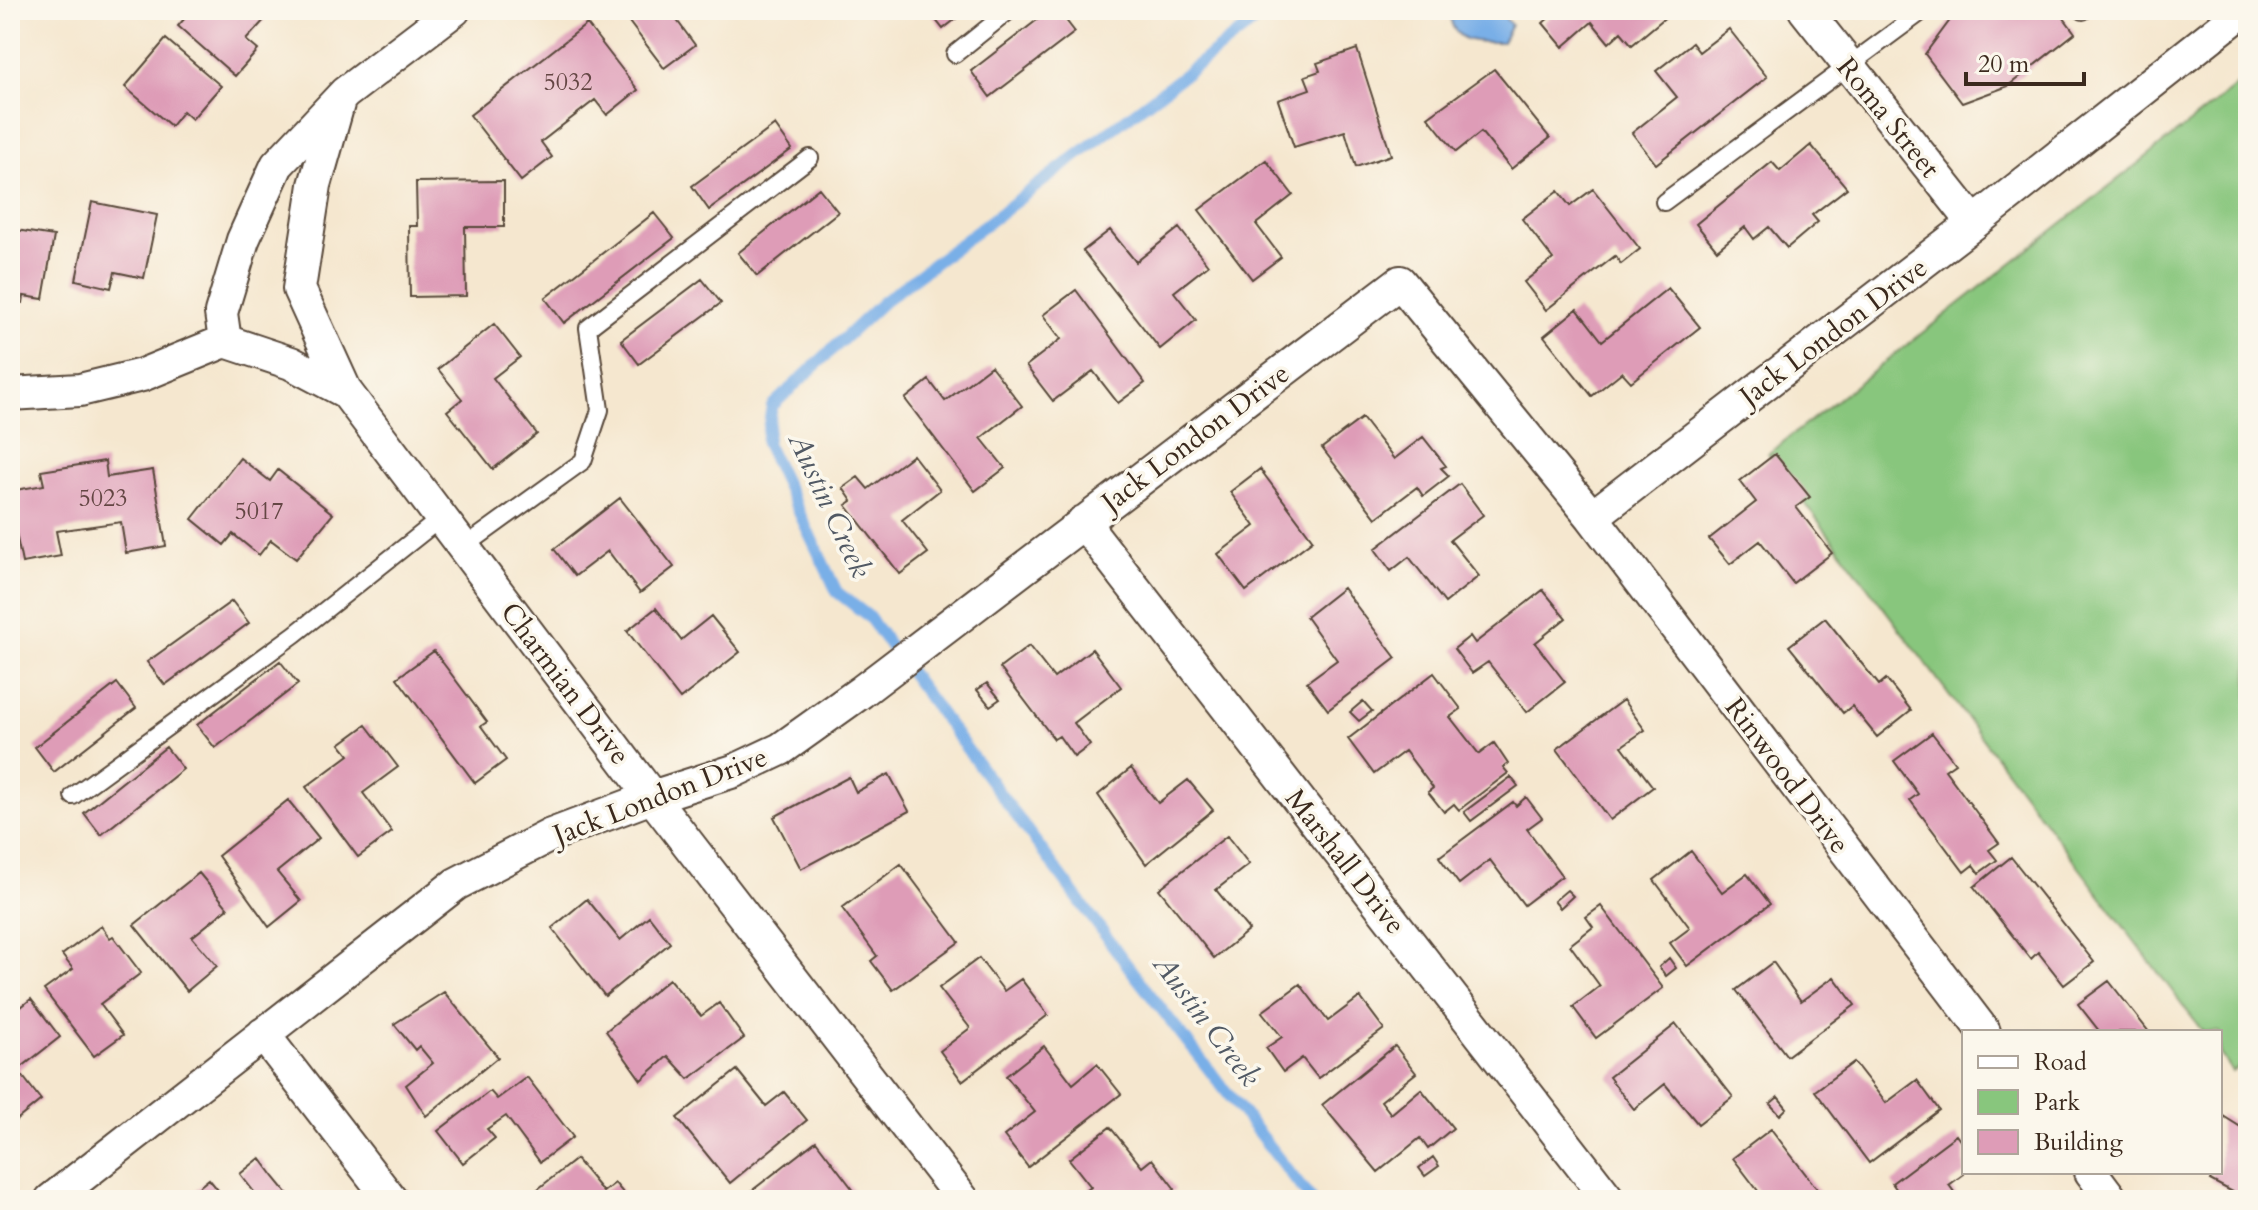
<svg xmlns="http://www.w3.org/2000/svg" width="2258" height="1210" font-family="Cardo,serif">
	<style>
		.green { fill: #88c67d; stroke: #62784e; stroke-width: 2 }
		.water { fill: #79afe7; stroke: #5a6c82; stroke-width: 2 }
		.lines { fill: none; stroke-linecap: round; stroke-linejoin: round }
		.stream { stroke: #79afe7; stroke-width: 12 }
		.building { fill: #de9cb7 }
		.service-casing { stroke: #574639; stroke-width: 20 }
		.minor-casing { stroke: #574639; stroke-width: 36 }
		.service { stroke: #fff; stroke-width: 16 }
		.minor { stroke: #fff; stroke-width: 32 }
		.labels { text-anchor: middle; stroke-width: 7; stroke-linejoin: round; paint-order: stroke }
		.number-label { font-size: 24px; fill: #644644 }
		.street-label { font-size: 28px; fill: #3b2a1e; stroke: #fbf7ec }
		.water-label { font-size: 30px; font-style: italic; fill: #515964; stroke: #fbf7ec }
	</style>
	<rect width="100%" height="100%" fill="#fbf7ec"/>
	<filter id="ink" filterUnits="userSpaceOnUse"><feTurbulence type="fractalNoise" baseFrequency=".0125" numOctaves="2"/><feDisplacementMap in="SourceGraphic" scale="16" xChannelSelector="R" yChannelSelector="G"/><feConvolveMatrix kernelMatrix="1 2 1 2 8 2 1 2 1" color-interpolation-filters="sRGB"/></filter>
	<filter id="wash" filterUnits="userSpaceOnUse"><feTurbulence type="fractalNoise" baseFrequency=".006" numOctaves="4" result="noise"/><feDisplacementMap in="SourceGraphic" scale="32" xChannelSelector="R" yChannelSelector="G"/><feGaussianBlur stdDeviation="1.8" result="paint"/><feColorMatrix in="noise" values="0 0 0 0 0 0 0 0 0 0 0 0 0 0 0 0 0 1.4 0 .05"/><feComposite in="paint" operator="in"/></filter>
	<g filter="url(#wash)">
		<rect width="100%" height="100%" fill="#f5e7cf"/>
		<!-- green -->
		<path class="green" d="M2248,77V1060L2233,1072L2220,1054V1032H2203L1768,454Z"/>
		<!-- water -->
		<path class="water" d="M1464,10H1499L1511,25L1502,42C1479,42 1454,45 1450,16Z"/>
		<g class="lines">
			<!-- stream -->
			<path class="stream" d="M1270,10L884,301L772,406L766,443L837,592L868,616L1131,970L1311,1200"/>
		</g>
		<g id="blocks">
			<!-- building -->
			<path class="building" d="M192,10H257L266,18L246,40L258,50L235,76L178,26Z
				M620,10H679L673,15L695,45L664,68Z
				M928,10H967L943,29Z
				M1050,10H1058L1075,32L990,97L971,71Z
				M1558,10H1674L1632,45L1621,32L1609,43L1592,22L1563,47L1543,23Z
				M1964,10H2058L2075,33L2008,86L1962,103L1925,54L1951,19Z
				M587,24L638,90L607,115L595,100L541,142L552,157L521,181L470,115Z
				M1729,29L1767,77L1656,164L1632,133L1677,97L1656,71L1692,43L1699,52Z
				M166,39L221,86L192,119L183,111L171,126L125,87Z
				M1357,49L1391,155L1356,167L1345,131L1294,147L1278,100L1310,89L1305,76L1320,71L1317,63Z
				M1494,69L1550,138L1511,169L1481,132L1456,152L1428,117Z
				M775,125L792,149L709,210L692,186Z
				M1811,145L1847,188L1812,215L1818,222L1787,248L1769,227L1754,239L1745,227L1717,250L1696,224L1772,162L1780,171Z
				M1266,160L1293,195L1256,224L1281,257L1252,279L1199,210Z
				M504,181V227H465L466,296L410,297L409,226H417L416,182Z
				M819,188L838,212L757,276L738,253Z
				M1593,189L1640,249L1621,264L1615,256L1546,310L1524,282L1553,259L1522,219L1558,191L1570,206Z
				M92,202L157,215L144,278L115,272L111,288L76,280Z
				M654,213L674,238L564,323L545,298Z
				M1179,228L1208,265L1174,292L1196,320L1160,349L1083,251L1110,230L1136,262Z
				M10,229L54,236L43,299L24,296L23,303L10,301Z
				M702,279L721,303L639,364L621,340Z
				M1668,288L1700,327L1631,382L1622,372L1592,396L1544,336L1577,309L1602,341Z
				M1076,290L1145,383L1118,403L1093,371L1053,401L1026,366L1061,339L1043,315Z
				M494,324L520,357L493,378L537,434L493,469L447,411L462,399L438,369Z
				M991,366L1022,406L981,438L1005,468L975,491L905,399L929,380L945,401Z
				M1362,418L1394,459L1423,437L1446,466L1441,468L1449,476L1423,496L1417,487L1376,518L1322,448Z
				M1775,454L1810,497L1796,507L1832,553L1793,583L1760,541L1730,564L1709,539L1756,502L1740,481Z
				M913,455L940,490L902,520L928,553L900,574L846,505L852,501L843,488L858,477L868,489Z
				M240,458L270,481L278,470L333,514L296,559L271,540L259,555L233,534L224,545L192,519Z
				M105,461L107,477L153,470L166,546L126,553L121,522L56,531L61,556L22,563L10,503V491L44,485L41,471Z
				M1260,469L1313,540L1246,591L1218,554L1255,526L1230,492Z
				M1460,484L1483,515L1450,540L1479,576L1445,603L1409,557L1391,571L1375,549Z
				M620,498L674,567L640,593L608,551L575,576L554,549Z
				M1343,588L1396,658L1328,710L1307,682L1337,660L1306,617Z
				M1543,590L1566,618L1535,643L1565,682L1527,712L1488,662L1472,673L1454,649L1470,636L1475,643Z
				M232,601L249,623L165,685L147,662Z
				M656,608L681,640L711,616L740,652L680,699L627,631Z
				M1825,618L1879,685L1886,679L1911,710L1877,737L1852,706L1843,713L1789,646Z
				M1029,646L1054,678L1092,649L1121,687L1074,723L1090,745L1074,757L1059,736L1054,739L1000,668Z
				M434,651L487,722L481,726L506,760L475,783L397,678Z
				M280,661L298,684L215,748L197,725Z
				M1434,673L1461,709L1450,717L1479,754L1494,743L1508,764L1503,767L1508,773L1459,810L1454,804L1444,812L1428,792L1433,788L1405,751L1374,774L1348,739Z
				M117,683L136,708L54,772L35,747Z
				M987,683L1000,699L990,706L977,690Z
				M1623,700L1645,730L1622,746L1653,787L1610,820L1557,749Z
				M1363,701L1372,711L1359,721L1350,712Z
				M366,725L398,767L363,793L392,832L358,857L306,787L349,755L340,744Z
				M1932,733L1955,763L1945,770L1999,843L1989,850L1997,860L1979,873L1973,865L1964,872L1910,800L1918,794L1894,761Z
				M166,747L183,769L101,835L84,813Z
				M1131,768L1158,803L1188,780L1213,810L1146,864L1098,795Z
				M889,774L909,811L801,869L774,817L849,777L856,792Z
				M1511,777L1518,786L1471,821L1464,812Z
				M1526,797L1542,818L1527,829L1562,876L1524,905L1490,860L1459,884L1439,857L1513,802L1516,806Z
				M288,800L319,838L277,872L301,901L269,927L218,856Z
				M1227,836L1249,864L1216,890L1249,930L1214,958L1159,889Z
				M1691,851L1722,892L1747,874L1770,904L1687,966L1670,943L1690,928L1654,880Z
				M2011,857L2094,962L2064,985L2038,952L2031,959L1974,887Z
				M901,864L959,942L893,990L871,961L877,956L842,908Z
				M199,873L228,908L192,937L217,966L187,991L134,925Z
				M1567,890L1573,896L1560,908L1554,901Z
				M587,899L620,940L649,916L670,943L605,996L552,928Z
				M1601,906L1663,988L1596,1038L1573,1007L1600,986L1570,945L1593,927L1586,917Z
				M101,926L110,938L113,936L141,973L100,1004L123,1035L94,1056L44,990L73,969L62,955Z
				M979,958L1004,991L1021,979L1048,1015L962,1081L940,1051L970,1028L939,988Z
				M1669,958L1676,968L1666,976L1659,967Z
				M1773,962L1801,1001L1834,977L1855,1005L1787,1056L1736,990Z
				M669,979L701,1016L719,1003L744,1038L689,1079L668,1056L641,1080L606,1031Z
				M2109,981L2149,1032H2100L2078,1004Z
				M1300,984L1328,1021L1360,997L1384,1029L1318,1078L1302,1058L1283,1072L1266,1048L1282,1037L1262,1012Z
				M444,992L498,1057L426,1116L406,1085L433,1063L419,1046L415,1050L394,1024Z
				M31,999L60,1037L18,1070L41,1100L14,1122L10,1116V1016Z
				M1676,1024L1733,1097L1698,1124L1665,1084L1634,1109L1609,1077Z
				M1044,1046L1073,1084L1097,1064L1121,1094L1028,1167L1004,1136L1035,1112L1006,1076Z
				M1395,1046L1416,1073L1381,1101L1391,1114L1421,1089L1453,1128L1428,1149L1420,1138L1378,1172L1322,1105Z
				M1854,1062L1886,1103L1917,1080L1939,1110L1869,1163L1815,1091Z
				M737,1070L766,1106L784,1092L807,1120L730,1183L677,1118Z
				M527,1077L573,1137L540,1162L506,1116L487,1129L495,1138L463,1163L438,1131L490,1091L497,1099Z
				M1778,1097L1787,1108L1780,1115L1770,1104Z
				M2220,1114L2244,1129L2248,1122V1200L2210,1180L2213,1175L2208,1172H2220Z
				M1110,1127L1142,1167L1152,1159L1175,1189L1161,1200H1074L1091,1187L1069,1159Z
				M1771,1129L1824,1198L1822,1200H1765L1733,1158Z
				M1956,1135L1964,1146V1174L1949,1185L1960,1200H1904L1892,1183Z
				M816,1141L861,1200H748L745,1196Z
				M1433,1157L1439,1166L1425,1176L1419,1168Z
				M260,1158L274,1177L293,1200H247L255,1193L240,1174Z
				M576,1159L603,1192L615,1183L629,1200H533L529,1196Z
				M209,1179L226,1200H183Z"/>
		</g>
	</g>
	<g filter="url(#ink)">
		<use href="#blocks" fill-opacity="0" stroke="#574639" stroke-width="2"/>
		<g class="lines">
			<defs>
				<path id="service" d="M2083,10V11
					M955,54L1010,10
					M1664,202L1924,10
					M464,547L583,461L600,410L588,328L810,158
					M73,796L295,634L441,518"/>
				<path id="minor" d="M1805,10L1974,223
					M338,104L315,185L299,289L346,392
					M225,341L221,313L243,240L277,165L345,93L454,10
					M10,394L80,390L142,375L225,341L291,363L346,392L652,797L963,1200
					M1592,517L1974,223L2244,10
					M1083,522L1609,1200
					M263,1034L391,1200
					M2091,1172L2112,1200
					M51,1200L456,884L551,835L652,797L734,771L781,749L861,692L1400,282L1592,517L1984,1032"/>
			</defs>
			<!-- service casing -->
			<use href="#service" class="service-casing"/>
			<!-- minor casing -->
			<use href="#minor" class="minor-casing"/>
			<!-- service -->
			<use href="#service" class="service"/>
			<!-- minor -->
			<use href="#minor" class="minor"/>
		</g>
	</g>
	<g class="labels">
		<!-- number labels -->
		<g class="number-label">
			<text x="568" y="90">5032</text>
			<text x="103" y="506">5023</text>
			<text x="259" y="519">5017</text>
		</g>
		<!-- street labels -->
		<g class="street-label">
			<text transform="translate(1889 117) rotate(51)" y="10">Roma Street</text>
			<text transform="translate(1833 331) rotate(-37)" y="10">Jack London Drive</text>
			<text transform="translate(1195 437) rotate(-37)" y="10">Jack London Drive</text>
			<text transform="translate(566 683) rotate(53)" y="10">Charmian Drive</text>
			<text transform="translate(1788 775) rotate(53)" y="10">Rinwood Drive</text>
			<text transform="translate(660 795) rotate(-21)" y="10">Jack London Drive</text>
			<text transform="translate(1346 861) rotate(52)" y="10">Marshall Drive</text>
		</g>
		<!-- water labels -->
		<g class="water-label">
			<text transform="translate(830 505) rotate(65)" y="10">Austin Creek</text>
			<text transform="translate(1207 1020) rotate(53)" y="10">Austin Creek</text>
		</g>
	</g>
	<!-- margin -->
	<rect width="2258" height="1210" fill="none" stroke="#fbf7ec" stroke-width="40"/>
	<!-- legend -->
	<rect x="1962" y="1030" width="260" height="144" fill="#fbf7ec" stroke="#aea59a" stroke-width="2"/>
	<rect x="1978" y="1056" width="40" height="12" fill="#ffffff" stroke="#aea59a" stroke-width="2"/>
	<text x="2034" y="1070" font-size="24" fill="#3b2a1e">Road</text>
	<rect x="1978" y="1090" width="40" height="24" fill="#88c67d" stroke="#aea59a" stroke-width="2"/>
	<text x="2034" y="1110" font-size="24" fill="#3b2a1e">Park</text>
	<rect x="1978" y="1130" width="40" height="24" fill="#de9cb7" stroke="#aea59a" stroke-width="2"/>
	<text x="2034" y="1150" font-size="24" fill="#3b2a1e">Building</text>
	<!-- scale -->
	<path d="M1966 72v12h118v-12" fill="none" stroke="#3b2a1e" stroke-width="4"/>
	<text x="1978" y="72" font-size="24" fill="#3b2a1e" stroke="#fbf7ec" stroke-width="6" paint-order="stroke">20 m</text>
</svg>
